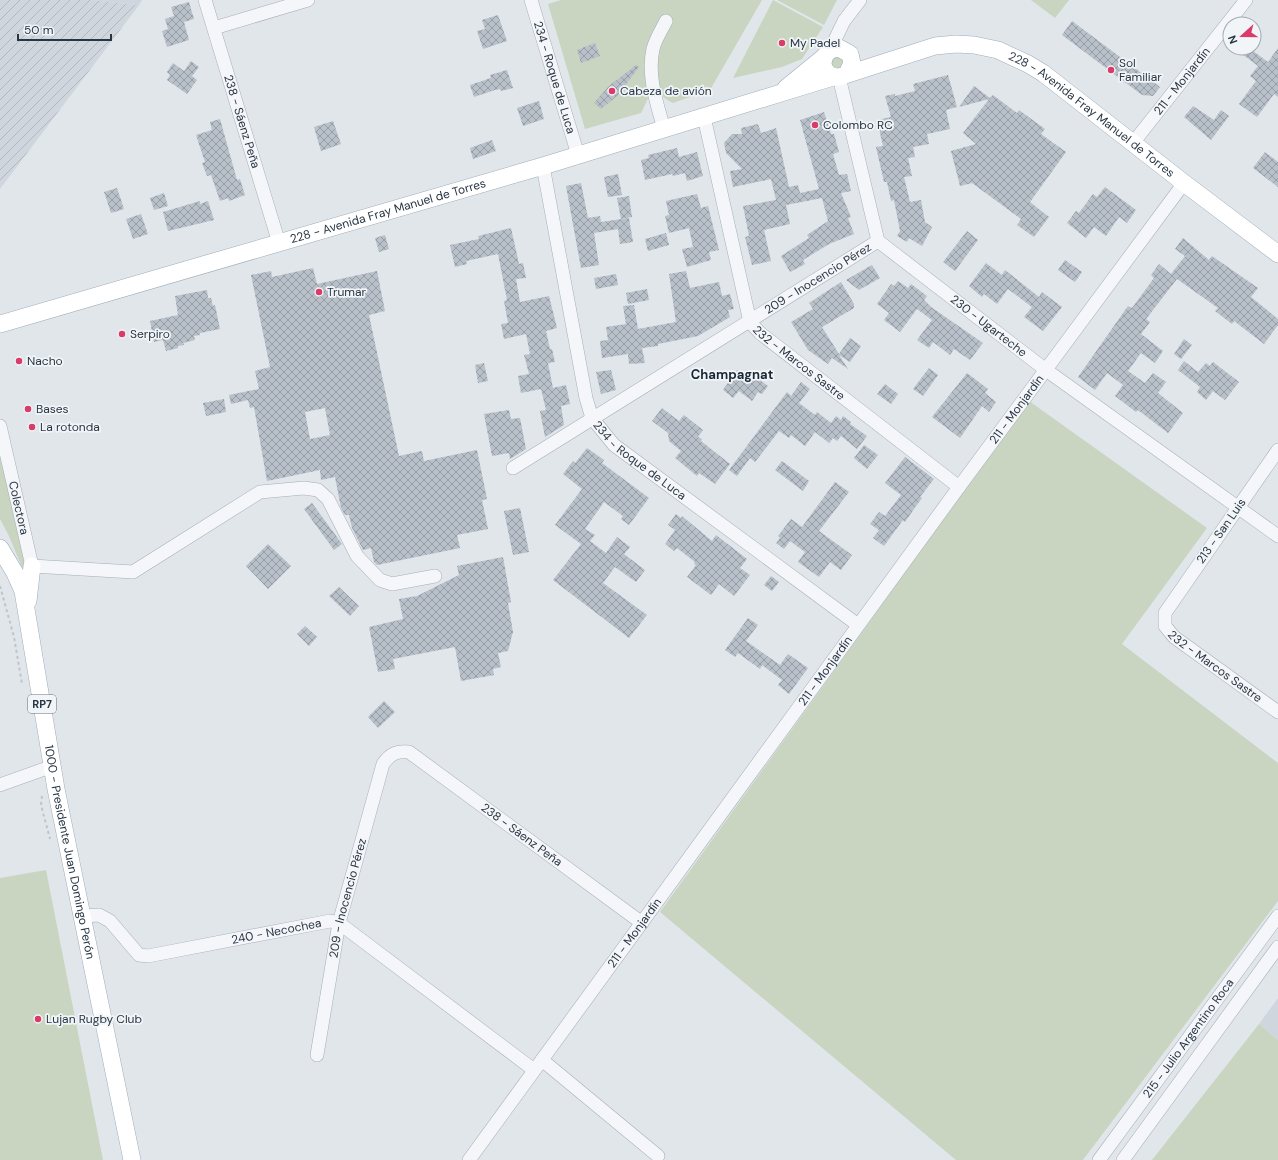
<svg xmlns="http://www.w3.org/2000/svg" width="1278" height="1160" font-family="'DM Sans',sans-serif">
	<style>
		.built { fill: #cfd6dd }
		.industrial { fill: url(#industrial-furrows) }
		.green { fill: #c9d5c1 }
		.building { fill: url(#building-cross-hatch); fill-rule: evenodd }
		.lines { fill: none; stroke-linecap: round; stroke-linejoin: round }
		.minor-casing { stroke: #a6aeb6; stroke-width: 14 }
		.major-casing { stroke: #9facb8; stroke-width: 18 }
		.path { stroke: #bfc4ca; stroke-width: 2; stroke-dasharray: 3 3; stroke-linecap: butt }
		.minor { stroke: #f4f6f9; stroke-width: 13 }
		.major { stroke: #fff; stroke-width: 17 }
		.poi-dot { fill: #d93c69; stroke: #f1f5f8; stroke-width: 1.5 }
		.labels { text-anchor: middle; stroke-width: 3.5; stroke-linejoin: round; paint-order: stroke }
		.shield { fill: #f1f5f8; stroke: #646f7a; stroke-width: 1 }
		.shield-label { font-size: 11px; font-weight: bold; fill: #283644 }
		.poi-label { font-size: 12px; fill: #283644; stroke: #f1f5f8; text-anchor: start }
		.street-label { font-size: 12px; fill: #283644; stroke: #f1f5f8 }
		.neighbourhood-label { font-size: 13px; font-weight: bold; fill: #1a2735; stroke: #f1f5f8 }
	</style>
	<defs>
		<pattern id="industrial-furrows" width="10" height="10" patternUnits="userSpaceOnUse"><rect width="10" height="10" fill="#cfd6dd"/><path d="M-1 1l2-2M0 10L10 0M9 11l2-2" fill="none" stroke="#b2b8bf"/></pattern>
		<pattern id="building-cross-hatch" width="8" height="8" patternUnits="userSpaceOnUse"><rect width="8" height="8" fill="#b8c0c9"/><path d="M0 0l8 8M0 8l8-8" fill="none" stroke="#969da5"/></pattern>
	</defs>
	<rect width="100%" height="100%" fill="#e1e6eb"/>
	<!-- built -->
	<path class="built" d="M92,0H142L139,5Z
		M1278,998V1040L1259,1024Z"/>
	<!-- industrial -->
	<path class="industrial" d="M0,0H92L139,5L0,189Z"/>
	<!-- green -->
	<path class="green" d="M561,0H762L710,90L673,103C665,100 663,94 654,92C646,98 646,105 641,113L585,129L548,4Z
		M773,0L823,27L802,59L782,67L733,78Z
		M777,0H837L824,25Z
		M1031,0H1069L1055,18Z
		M841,54L847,66L834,72L828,59Z
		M1029,401L1207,528L1122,644L1278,763V901L1083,1160H956L660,912Z
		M0,456L28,570L22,567L8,534L0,519Z
		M46,870L103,1160H0V878Z
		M1259,1024L1278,1040V1160H1152Z"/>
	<!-- building -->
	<path class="building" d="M189,2L194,19L184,22L189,40L167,47L162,31L168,29L165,19L174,16L171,7Z
		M498,15L507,41L483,49L477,31L485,29L482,20Z
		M1072,21L1160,87L1153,96L1142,95L1062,35Z
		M595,43L600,56L581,63L577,50Z
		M1246,48H1249L1268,62L1278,48V97L1274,94L1257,117L1239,104L1256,81L1250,76L1258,66L1242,54Z
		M191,61L199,67L192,76L197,80L187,94L167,80L170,75L167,72L173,63L184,71Z
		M636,65L639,67L618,95L601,109L594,103L609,86Z
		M507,70L513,88L501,91L500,89L495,90L474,97L470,85L491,78L490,75Z
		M948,75L957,107L946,110L950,129L927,134L929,144L913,147L915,157L908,158L912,176L904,177L910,202L921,200L925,222L932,227L922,246L909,238L907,242L897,236L900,231L894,200L891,201L887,182H884L876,147L883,146L877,120L891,117L885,96L895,94V96L915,91L913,84Z
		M974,86L990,98L993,95L1017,113L1019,110L1045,129L1041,134L1066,152L1030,202L1049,217L1034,237L1017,225L1021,219L972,183L960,186L951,151L976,144L963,133L989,99L959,107Z
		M539,101L544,119L523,126L517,108Z
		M1193,106L1214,120L1221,110L1229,116L1211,140L1184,117Z
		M824,112L831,134H834L839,152L833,154L839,175L847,174L851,191L841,193L851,217L848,218L854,234L829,244L803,260L805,264L790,272L781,256L809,238L807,235L828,221L822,198L786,205L790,224L764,230L771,261L752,265L745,237L749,236L743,206L776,200L771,179L733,187L730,171L742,169L726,153L724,143L732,134H742L741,128L758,124L761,133L776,128L789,187L798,185L800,193L819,189L800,120Z
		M220,119L237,180L240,179L245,195L229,201L228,198L220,201L211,175L207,176L202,163L205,162L196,135L212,130L210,122Z
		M333,121L341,144L321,151L314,127Z
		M492,140L496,151L473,159L470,148Z
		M677,148L679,157L697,152L703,176L687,181L685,173L673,176L672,174L645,180L641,160L649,158L648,155Z
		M1265,152L1278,162V187L1253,168Z
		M618,174L622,195L608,197L604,177Z
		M581,183L588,218L600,216L601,222L629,218L633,242L620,244L618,229L594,233L599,265L581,268L566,186Z
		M1105,187L1136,210L1127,223L1119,217L1106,236L1094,227L1086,238L1067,223L1076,211L1079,213L1093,194L1097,197Z
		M117,188L124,209L111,213L104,192Z
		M164,193L168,206L154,210L150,198Z
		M697,194L701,208L708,206L719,250L709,252L711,260L687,267L682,249L693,247L689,228L669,233L665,216L669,215L666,201Z
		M629,196L632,217L621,219L617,198Z
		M200,201V204L208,201L214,220L168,231L163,212Z
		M141,214L148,234L133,239L126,219Z
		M511,228L519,264L523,263L526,278L516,279L520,302L549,296L557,328L546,331L550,349H552L555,362L548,363L553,388L566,385L570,404L561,406L564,425L545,437L540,411L546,410L541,389L521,393L518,376L529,374L524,355L530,354L526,334L504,339L501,324L508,323L504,301L507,300L498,254L466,261L467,264L455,267L450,245L479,239L478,236Z
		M967,231L978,240L955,271L943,262Z
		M666,233L669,245L648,251L645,239Z
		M385,235L389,249L379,252L375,238Z
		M1183,238L1209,260L1212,256L1258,288L1251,297L1278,319V325L1264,344L1234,321L1232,324L1215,311L1218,308L1177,279L1146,319L1150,322L1141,334L1163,351L1155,363L1141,353L1128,371L1145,383L1153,373L1166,382L1158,393L1183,413L1168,433L1138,410L1136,412L1115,396L1123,385L1107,373L1095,390L1078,377L1128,306L1132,308L1154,278L1151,275L1159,264L1171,274L1185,256L1175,249Z
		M1065,260L1082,272L1075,282L1058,270Z
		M986,263L1002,275L1005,270L1039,297L1042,292L1062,307L1043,331L1024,317L1032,307L1008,289L997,304L984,294L982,297L969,286Z
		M872,265L880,278L859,290L846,280Z
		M313,268L317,284L377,271L385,311L369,315L399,456L422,451L424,461L477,450L487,499L482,500L488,529L457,535L460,548L377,565L374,562L371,548L363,550L352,528L349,515H345L341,508L335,477L321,480L320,470L267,481L254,407L250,408L248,400L231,404L229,395L259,389L255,371L270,367L251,275L271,271L272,277ZM325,408L330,435L310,439L305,412Z
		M686,271L690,288L719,282L722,296L730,294L734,309L728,310L730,317L698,336L658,344V346L642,348L645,363L629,364L628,354L602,358L600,341L608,340L606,327L626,324L623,306L634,305L638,329L676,322L669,274Z
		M616,274L618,285L596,289L594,278Z
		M898,281L908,288L911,284L927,296L924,300L931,307L983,343L970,360L954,349L950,355L933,342L929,348L917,340L932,320L917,309L900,332L884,320L889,313L877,304L891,284L894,286Z
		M841,282L854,304V308L822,327L839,354L850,338L861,346L850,362L839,355L848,369L832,358L828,364L808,350L791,322L813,309L809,303Z
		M647,289L649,300L628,304L626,293Z
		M207,290L208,298H211L213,306L215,305L220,329L200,333V335L194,336L195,340L183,343L184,345L178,346V348L166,351L163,340L154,342L150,321L178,315L175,296Z
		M1184,339L1192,345L1181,359L1174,354Z
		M1184,361L1198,372L1206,363L1210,366L1213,362L1239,382L1225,400L1213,391L1206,400L1197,392L1200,387L1178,370Z
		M484,363L488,381L478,383L475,365Z
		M929,368L938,375L923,396L913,389Z
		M611,370L616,390L601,394L596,372Z
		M737,370L743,375L747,370L768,386L762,394L758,392L752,401L739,391L733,398L723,390Z
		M967,373L988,389L985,393L996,402L989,412L982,406L960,438L932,417Z
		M801,382L810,389L799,403L815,415L817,412L831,423L836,416L841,420L843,416L851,422L850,424L867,436L857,449L841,436L837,441L833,438L829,443L815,432L805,446L791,435L789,438L779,431L755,462L750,458L737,476L729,470L787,392L791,396Z
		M885,384L898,394L891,404L877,394Z
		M224,399L226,412L206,416L203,403Z
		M662,408L679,421L684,415L703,430L698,437L702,439L701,441L730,464L715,484L699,473L697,476L675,458L681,451L669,441L668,433L652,421Z
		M509,410L511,419L520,418L526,449L510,459L509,453L492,456L484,414Z
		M864,445L878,455L867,469L854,458Z
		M587,448L604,460L602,463L649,498L629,525L621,519L623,516L604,502L585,529L595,535L590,541L606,553L617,537L630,547L624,554L645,570L636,582L615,567L603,583L647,615L629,638L553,580L581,544L555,525L582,489L563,474L573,461L575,463Z
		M905,457L934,479L920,497L922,498L914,509L905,522L903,520L884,546L873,538L879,530L870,524L879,512L885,516L901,495L885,483Z
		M782,461L809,481L803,491L775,470Z
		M835,482L849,492L819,531L852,555L841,570L830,562L819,577L798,562L805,552L790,541L784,549L776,543L780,538L778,536L791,519L802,527Z
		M312,503L342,544L334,550L304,509Z
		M520,508L529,552L513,555L504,511Z
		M676,514L681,518L682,516L712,541L716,535L747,559L740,568L750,575L734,596L719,584L711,595L687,577L696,565L694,564L695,562L677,548L674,551L665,544L675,530L668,525Z
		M268,544L291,566L268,589L246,566Z
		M503,557L511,602L508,603L513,632L508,651L498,653L501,667L493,669L494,675L461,681L455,647L393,659L395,669L378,672L369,627L403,619L399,599L417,596L459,575L457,566Z
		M771,576L779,582L772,591L764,585Z
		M339,587L359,606L350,616L329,596Z
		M748,618L758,625L746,641L780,665L788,654L808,668L789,694L778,685L782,680L762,665L760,669L738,653L735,657L725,650Z
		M305,626L317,637L309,646L297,634Z
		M384,701L395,712L378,728L368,717Z"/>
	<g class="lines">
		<defs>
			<g id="minor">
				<path id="s1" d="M205,0L279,243"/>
				<path id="s2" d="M531,0L578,155"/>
				<path d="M214,28L308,0"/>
				<path d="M830,50L844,21L860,0"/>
				<path id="s3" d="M839,77L878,241L1046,370L1278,536"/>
				<path id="s4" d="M704,117L750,322L760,333L959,487"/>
				<path d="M664,129C657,104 647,76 653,49C655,40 662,29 666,21"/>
				<path id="s5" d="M1133,143L1246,0"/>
				<path id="s6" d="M543,166L586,398L592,418L614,445L858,625"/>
				<path id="s7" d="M0,426L32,566L133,572L260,492L304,488L318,490L328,499L357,556L380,580L392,584L435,576"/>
				<path id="s8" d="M1278,450L1165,613V626L1174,637L1278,712"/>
				<path id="s9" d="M513,468L878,241"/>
				<path d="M0,785L53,766"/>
				<path id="s10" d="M82,916L99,915L110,921L139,955L148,956L330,921L339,923L534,1070"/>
				<path id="s11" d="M317,1055L339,923L383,764C390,754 396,751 409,752L642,923"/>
				<path d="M542,1060L658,1156"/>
				<path id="s12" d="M469,1160L959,487L1184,183"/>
				<path id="s13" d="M1099,1160L1278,916"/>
				<path d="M1123,1160L1278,947"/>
			</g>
			<g id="major">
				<path id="s14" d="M847,74L852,63L850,54L839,48C828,49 823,55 823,66C827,74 831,77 839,77L935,46L956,44L974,45L998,50L1028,64L1043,73L1184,183L1278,254"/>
				<path d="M786,88L824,57"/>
				<path id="s15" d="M0,324L543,166L833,77"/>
				<path id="s16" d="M0,548L15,573L23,591L56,789L132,1160"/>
				<path d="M28,601L32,566"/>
			</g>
		</defs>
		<!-- minor casing -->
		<use href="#minor" class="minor-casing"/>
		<!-- major casing -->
		<use href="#major" class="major-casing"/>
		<!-- path -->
		<path class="path" d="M0,586L14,637L22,684
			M42,796L41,805L50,839"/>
		<!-- minor -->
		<use href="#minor" class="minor"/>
		<!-- major -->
		<use href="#major" class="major"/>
	</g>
	<!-- markers -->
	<g class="poi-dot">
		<circle cx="782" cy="43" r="4"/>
		<circle cx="1111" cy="70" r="4"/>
		<circle cx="612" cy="91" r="4"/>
		<circle cx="815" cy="125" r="4"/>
		<circle cx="319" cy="292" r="4"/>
		<circle cx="122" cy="334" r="4"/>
		<circle cx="19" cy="361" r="4"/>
		<circle cx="28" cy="409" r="4"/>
		<circle cx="32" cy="427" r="4"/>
		<circle cx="38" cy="1019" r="4"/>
	</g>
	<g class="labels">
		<!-- shield labels -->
		<rect class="shield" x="28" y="695" width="28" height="18" rx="3"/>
		<g class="shield-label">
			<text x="42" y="708">RP7</text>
		</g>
		<!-- poi labels -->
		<g class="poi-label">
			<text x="790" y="47">My Padel</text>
			<text x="1119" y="67">Sol<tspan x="1119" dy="14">Familiar</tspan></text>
			<text x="620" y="95">Cabeza de avión</text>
			<text x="823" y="129">Colombo RC</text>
			<text x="327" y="296">Trumar</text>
			<text x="130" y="338">Serpiro</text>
			<text x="27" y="365">Nacho</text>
			<text x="36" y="413">Bases</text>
			<text x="40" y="431">La rotonda</text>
			<text x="46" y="1023">Lujan Rugby Club</text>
		</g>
		<!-- street labels -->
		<g class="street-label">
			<text dy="4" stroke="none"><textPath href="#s2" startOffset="81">234 - Roque de Luca</textPath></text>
			<text dy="4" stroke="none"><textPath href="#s5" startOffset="79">211 - Monjardín</textPath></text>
			<text dy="4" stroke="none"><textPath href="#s14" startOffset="360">228 - Avenida Fray Manuel de Torres</textPath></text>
			<text dy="4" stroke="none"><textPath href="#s1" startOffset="127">238 - Sáenz Peña</textPath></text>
			<text dy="4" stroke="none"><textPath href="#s15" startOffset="404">228 - Avenida Fray Manuel de Torres</textPath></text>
			<text dy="4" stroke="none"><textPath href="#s9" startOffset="359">209 - Inocencio Pérez</textPath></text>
			<text dy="4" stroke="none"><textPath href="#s3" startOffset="308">230 - Ugarteche</textPath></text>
			<text dy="4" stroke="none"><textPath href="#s4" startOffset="274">232 - Marcos Sastre</textPath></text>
			<text dy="4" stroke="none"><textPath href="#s12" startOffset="929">211 - Monjardín</textPath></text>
			<text dy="4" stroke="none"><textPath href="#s6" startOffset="321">234 - Roque de Luca</textPath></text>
			<text dy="4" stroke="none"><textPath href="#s7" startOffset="84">Colectora</textPath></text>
			<text transform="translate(1221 531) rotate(-55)" y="4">213 - San Luis</text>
			<text dy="4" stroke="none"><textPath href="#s8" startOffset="276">232 - Marcos Sastre</textPath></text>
			<text dy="4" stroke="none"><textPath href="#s12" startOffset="605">211 - Monjardín</textPath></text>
			<text dy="4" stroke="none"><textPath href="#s11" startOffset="469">238 - Sáenz Peña</textPath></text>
			<text dy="4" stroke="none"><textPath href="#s16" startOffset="314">1000 - Presidente Juan Domingo Perón</textPath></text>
			<text dy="4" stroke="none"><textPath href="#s11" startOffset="160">209 - Inocencio Pérez</textPath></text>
			<text dy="4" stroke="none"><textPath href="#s10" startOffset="214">240 - Necochea</textPath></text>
			<text dy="4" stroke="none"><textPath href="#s12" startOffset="281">211 - Monjardín</textPath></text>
			<text dy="4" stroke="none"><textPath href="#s13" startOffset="151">215 - Julio Argentino Roca</textPath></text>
		</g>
		<!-- neighbourhood labels -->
		<g class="neighbourhood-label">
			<text x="732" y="379">Champagnat</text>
		</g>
	</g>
	<!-- north arrow -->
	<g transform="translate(1242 36) rotate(249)"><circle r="19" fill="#f1f5f8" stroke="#a1a9b0"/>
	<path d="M0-3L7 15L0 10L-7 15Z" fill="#d93c69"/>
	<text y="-6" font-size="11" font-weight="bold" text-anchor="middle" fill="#283644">N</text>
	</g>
	<!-- scale -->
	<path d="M18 34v6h93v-6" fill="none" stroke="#283644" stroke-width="2"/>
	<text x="24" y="34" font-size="12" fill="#283644" stroke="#f1f5f8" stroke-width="3" paint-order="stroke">50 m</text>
</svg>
